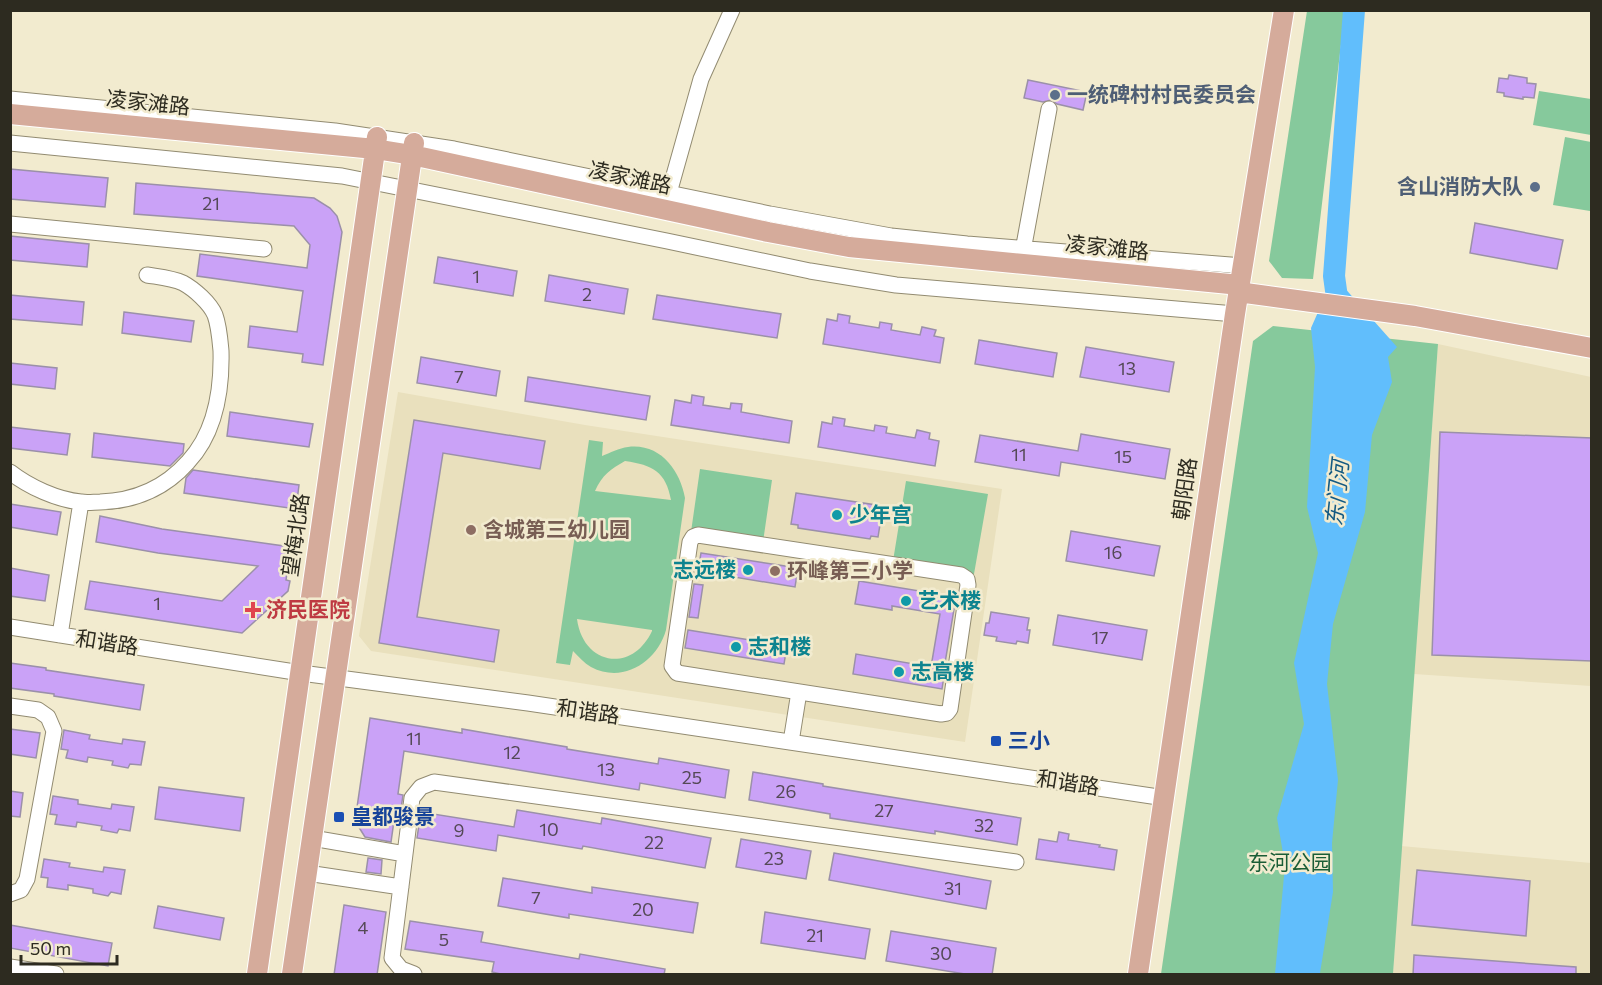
<svg xmlns="http://www.w3.org/2000/svg" width="1602" height="985" font-family="Commissioner,'Noto Sans SC',sans-serif">
	<style>
		.built { fill: #e9e0bd }
		.green { fill: #86c99c; fill-rule: evenodd }
		.water { fill: #61befc }
		.lines { fill: none; stroke-linecap: round; stroke-linejoin: round }
		.river { stroke: #61befc; stroke-width: 22 }
		.building { fill: #caa2f7; stroke: #9b90a9; stroke-width: 1.5 }
		.minor-casing { stroke: #928b71; stroke-width: 17 }
		.major-casing { stroke: #fff; stroke-width: 22 }
		.minor { stroke: #fff; stroke-width: 15 }
		.major { stroke: #d5ab9b; stroke-width: 20 }
		.service-dot { fill: #5c6f8a; stroke: #f2ebcf; stroke-width: 2 }
		.culture-dot { fill: #0f9aa8; stroke: #f2ebcf; stroke-width: 2 }
		.education-dot { fill: #8d6e63; stroke: #f2ebcf; stroke-width: 2 }
		.health-dot { fill: #e0444e; stroke: #f2ebcf; stroke-width: 2 }
		.transit-dot { fill: #1a4fb4; stroke: #f2ebcf; stroke-width: 2 }
		.labels { text-anchor: middle; stroke-width: 5; stroke-linejoin: round; paint-order: stroke }
		.number-label { font-size: 18px; fill: #544956 }
		.service-label { font-size: 21px; font-weight: bold; fill: #4e5e75; stroke: #f2ebcf; text-anchor: start }
		.street-label { font-size: 21px; fill: #2d2b20; stroke: #f2ebcf }
		.culture-label { font-size: 21px; font-weight: bold; fill: #0d838f; stroke: #f2ebcf; text-anchor: start }
		.education-label { font-size: 21px; font-weight: bold; fill: #785e54; stroke: #f2ebcf; text-anchor: start }
		.health-label { font-size: 21px; font-weight: bold; fill: #be3a42; stroke: #f2ebcf; text-anchor: start }
		.transit-label { font-size: 21px; font-weight: bold; fill: #164399; stroke: #f2ebcf; text-anchor: start }
		.park-label { font-size: 21px; fill: #1a5d36; stroke: #f2ebcf }
		.water-label { font-size: 22px; font-style: italic; fill: #145a82; stroke: #f2ebcf }
	</style>
	<rect width="100%" height="100%" fill="#f2ebcf"/>
	<!-- built -->
	<path class="built" d="M1438,344L1591,377V686L1414,674Z
		M398,392L585,425L1002,489L965,742L371,651L359,636Z
		M1401,846L1591,863V974H1393Z"/>
	<!-- green -->
	<path class="green" d="M1307,11H1345L1313,279L1282,278L1269,261Z
		M1539,91L1591,99V135L1533,125Z
		M1565,137L1591,142L1592,203L1590,211L1553,205Z
		M1273,326L1438,344L1393,974H1161L1253,341Z
		M589,440L603,442L602,456C610,453 619,448 628,447C660,443 680,470 685,498L666,630C657,662 623,684 591,667C584,663 579,657 573,651L570,665L556,663ZM625,461C653,465 666,472 671,500L595,491C602,475 611,469 625,461ZM577,619L652,630V631C632,674 583,665 577,619Z
		M700,469L772,480L763,542L691,532Z
		M906,481L988,494L974,574L893,561Z"/>
	<!-- water -->
	<path class="water" d="M1334,276L1397,347L1388,357L1392,382L1372,435L1365,512L1333,624L1327,684L1338,780L1332,843L1333,892L1320,973V974H1275L1285,865L1277,818L1304,724L1294,663L1318,553L1307,507L1315,367L1311,328Z"/>
	<g class="lines">
		<!-- river -->
		<path class="river" d="M1338,305L1334,276L1354,10"/>
	</g>
	<!-- building -->
	<path class="building" d="M1509,75L1527,78V83L1536,84L1534,98L1523,97V99L1504,96V93L1497,92L1499,78L1508,79Z
		M1028,80L1087,92L1083,110L1057,104L1051,100L1043,102L1024,98Z
		M10,169L108,178L105,207L10,199Z
		M136,183L314,198L330,208L337,216L342,232L323,365L302,362L303,354L248,347L250,326L297,332L303,291L197,276L200,254L307,268L310,245L294,226L134,214Z
		M1475,223L1563,240L1557,269L1470,253Z
		M10,236L89,244L87,267L10,260Z
		M438,257L517,271L513,296L434,283Z
		M549,275L628,289L624,314L545,301Z
		M10,295L84,302L82,325L10,319Z
		M657,295L781,314L777,338L653,319Z
		M124,312L194,321L191,342L122,333Z
		M838,314L850,316L849,323L879,328L880,322L892,324L891,330L920,335L922,327L936,330L934,336L944,338L940,363L823,344L827,319L837,321Z
		M979,340L1057,353L1053,377L975,364Z
		M1086,347L1174,362L1169,392L1080,377Z
		M421,357L500,371L496,396L417,383Z
		M10,363L57,368L55,389L10,384Z
		M528,377L650,396L646,420L525,401Z
		M692,395L704,397L703,405L730,409L731,403L742,404L741,412L792,421L789,443L671,425L675,400L691,403Z
		M230,412L313,424L309,447L227,436Z
		M833,417L845,419L844,426L874,431L875,425L887,427L886,433L915,438L917,430L930,433L929,439L939,441L935,466L818,447L822,422L832,424Z
		M414,420L545,441L540,469L443,453L417,617L499,630L494,662L379,643Z
		M10,427L70,434L67,455L10,448Z
		M1440,432L1592,438V661L1432,655Z
		M94,433L184,444L183,453L170,466L92,457Z
		M1081,434L1170,449L1165,479L1061,462L1059,476L975,462L980,435L1078,451Z
		M193,470L299,485L296,509L184,493L186,478Z
		M796,493L883,506L878,537L871,536L870,539L798,528V525L791,524Z
		M10,504L61,512L57,535L10,527Z
		M100,516L162,529L291,547L286,580L290,581L288,591L242,633L85,609L90,581L222,601L258,566L158,553L96,542Z
		M1071,531L1160,546L1154,576L1066,561Z
		M701,553L798,568L795,587L698,571Z
		M10,568L49,575L45,601L10,596Z
		M859,581L956,597L944,669H945L942,689L853,674L856,654L931,667L940,614L892,606V610L855,604Z
		M694,584L703,585L698,618L689,617Z
		M991,612L1029,618L1027,630H1030L1028,643L1017,641L1016,644L996,641L997,637L984,635L986,623H989Z
		M1058,615L1147,630L1142,660L1053,645Z
		M688,630L787,646L784,664L685,648Z
		M10,663L46,668V670L144,685L140,710L54,696V694L10,688Z
		M370,718L462,733V729L567,747V749L658,764L659,758L729,770L725,798L640,783L639,790L404,751L398,794L403,795L399,822L394,821L391,842L365,837L355,821Z
		M10,729L40,733L36,758L10,754Z
		M64,730L90,735L89,739L122,744L123,739L145,742L141,765L130,764L128,768L112,765L113,761L88,757L87,762L66,758L68,750L61,749Z
		M753,772L823,784V786L1021,818L1017,845L935,831V834L830,818V814L749,800Z
		M159,787L244,798L240,831L155,819Z
		M10,791L23,793L20,817L10,816Z
		M53,796L78,800V804L111,809L112,804L134,807L130,831L119,829L117,833L101,830L102,826L77,822L76,827L55,824L57,815L50,814Z
		M517,810L601,824L602,818L711,838L705,868L583,846L582,849L498,835L496,851L417,838L421,812L514,827Z
		M1059,832L1069,834L1068,840L1100,845L1099,847L1117,850L1114,870L1036,859L1039,839L1057,842Z
		M741,839L811,851L806,879L736,867Z
		M834,853L991,881L986,909L829,880Z
		M368,858L382,860L381,874L366,872Z
		M44,859L70,863L69,867L103,872L104,867L125,870L121,894L111,892L108,896L93,893V889L68,885V890L47,887L48,878L41,877Z
		M1417,870L1530,881L1526,936L1412,925Z
		M503,878L592,893V887L698,903L693,933L569,914V918L498,906Z
		M344,905L386,912L377,975H334Z
		M158,906L224,918L220,940L154,928Z
		M765,912L870,929L865,959L761,943Z
		M410,921L483,932L481,942L579,959L580,954L665,969L664,975H505L492,972L494,962L405,949Z
		M10,925L112,943L108,966L10,948Z
		M891,931L996,948L992,975H971L886,961Z
		M1414,955L1576,967V975H1413Z"/>
	<g class="lines">
		<defs>
			<path id="minor" d="M10,99L335,131L454,149L770,214L891,236L967,244L1243,266
				M10,143L342,176L667,241L810,271L896,285L1235,314
				M669,193L701,79L732,10
				M10,224L264,249
				M1022,256L1049,109
				M10,472C29,487 58,500 81,502C87,503 94,502 100,502C134,501 165,488 188,462C216,432 222,391 221,351C220,340 219,326 215,315C210,303 194,289 183,283C172,278 159,277 147,275
				M698,535L961,575L967,579L968,585L950,709L947,713L941,714L677,673L672,666L690,542L693,537Z
				M10,627L301,673L528,703L1165,798
				M60,635L81,502
				M10,706L38,710L48,717L54,731L27,879L21,890L10,894
				M791,742L799,692
				M312,838L405,854
				M307,873L401,887
				M10,967L56,974
				M414,974L401,969L392,958L412,798L421,787L434,782L1016,862"/>
			<path id="major" d="M10,114L375,149L412,155L768,232L849,247L1240,285
				M1238,292L1415,316L1592,348
				M257,974L377,137
				M292,974L414,143
				M1138,974L1235,314L1284,10"/>
		</defs>
		<!-- minor casing -->
		<use href="#minor" class="minor-casing"/>
		<!-- major casing -->
		<use href="#major" class="major-casing"/>
		<!-- minor -->
		<use href="#minor" class="minor"/>
		<!-- major -->
		<use href="#major" class="major"/>
	</g>
	<!-- markers -->
	<g class="service-dot">
		<circle cx="1055" cy="95" r="6"/>
		<circle cx="1535" cy="187" r="6"/>
	</g>
	<g class="culture-dot">
		<circle cx="837" cy="515" r="6"/>
		<circle cx="748" cy="570" r="6"/>
		<circle cx="906" cy="601" r="6"/>
		<circle cx="736" cy="647" r="6"/>
		<circle cx="899" cy="672" r="6"/>
	</g>
	<g class="education-dot">
		<circle cx="471" cy="530" r="6"/>
		<circle cx="775" cy="571" r="6"/>
	</g>
	<path class="health-dot" d="M250 601h6v6h6v6h-6v6h-6v-6h-6v-6h6z"/>
	<g class="transit-dot">
		<rect x="990" y="735" width="12" height="12" rx="3"/>
		<rect x="333" y="811" width="12" height="12" rx="3"/>
	</g>
	<g class="labels">
		<!-- number labels -->
		<g class="number-label">
			<text x="211" y="210">21</text>
			<text x="476" y="283">1</text>
			<text x="587" y="301">2</text>
			<text x="1127" y="375">13</text>
			<text x="459" y="383">7</text>
			<text x="1019" y="461">11</text>
			<text x="1123" y="463">15</text>
			<text x="1113" y="559">16</text>
			<text x="157" y="610">1</text>
			<text x="1100" y="644">17</text>
			<text x="414" y="745">11</text>
			<text x="512" y="759">12</text>
			<text x="606" y="776">13</text>
			<text x="692" y="784">25</text>
			<text x="786" y="798">26</text>
			<text x="884" y="817">27</text>
			<text x="984" y="832">32</text>
			<text x="549" y="836">10</text>
			<text x="459" y="837">9</text>
			<text x="654" y="849">22</text>
			<text x="774" y="865">23</text>
			<text x="953" y="895">31</text>
			<text x="536" y="904">7</text>
			<text x="643" y="916">20</text>
			<text x="363" y="934">4</text>
			<text x="815" y="942">21</text>
			<text x="444" y="946">5</text>
			<text x="941" y="960">30</text>
		</g>
		<!-- service labels -->
		<g class="service-label">
			<text x="1067" y="102">一统碑村村民委员会</text>
			<text x="1523" y="194" text-anchor="end">含山消防大队</text>
		</g>
		<!-- street labels -->
		<g class="street-label">
			<text transform="translate(148 103) rotate(6)" y="7">凌家滩路</text>
			<text transform="translate(630 178) rotate(12)" y="7">凌家滩路</text>
			<text transform="translate(1107 248) rotate(6)" y="7">凌家滩路</text>
			<text transform="translate(1185 489) rotate(-82)" y="7">朝阳路</text>
			<text transform="translate(296 535) rotate(-82)" y="7">望梅北路</text>
			<text transform="translate(107 643) rotate(9)" y="7">和谐路</text>
			<text transform="translate(588 712) rotate(8)" y="7">和谐路</text>
			<text transform="translate(1068 783) rotate(9)" y="7">和谐路</text>
		</g>
		<!-- culture labels -->
		<g class="culture-label">
			<text x="849" y="522">少年宫</text>
			<text x="736" y="577" text-anchor="end">志远楼</text>
			<text x="918" y="608">艺术楼</text>
			<text x="748" y="654">志和楼</text>
			<text x="911" y="679">志高楼</text>
		</g>
		<!-- education labels -->
		<g class="education-label">
			<text x="483" y="537">含城第三幼儿园</text>
			<text x="787" y="578">环峰第三小学</text>
		</g>
		<!-- health labels -->
		<g class="health-label">
			<text x="266" y="617">济民医院</text>
		</g>
		<!-- transit labels -->
		<g class="transit-label">
			<text x="1008" y="748">三小</text>
			<text x="351" y="824">皇都骏景</text>
		</g>
		<!-- park labels -->
		<g class="park-label">
			<text x="1290" y="870">东河公园</text>
		</g>
		<!-- water labels -->
		<g class="water-label">
			<text transform="translate(1337 493) rotate(-84)" y="8">东门河</text>
		</g>
	</g>
	<!-- border -->
	<rect width="1602" height="985" fill="none" stroke="#2d2b20" stroke-width="24"/>
	<!-- scale -->
	<path d="M21 955v9h96v-9" fill="none" stroke="#2d2b20" stroke-width="3"/>
	<text x="30" y="955" font-size="18" fill="#2d2b20" stroke="#f2ebcf" stroke-width="4.5" paint-order="stroke">50 m</text>
</svg>
